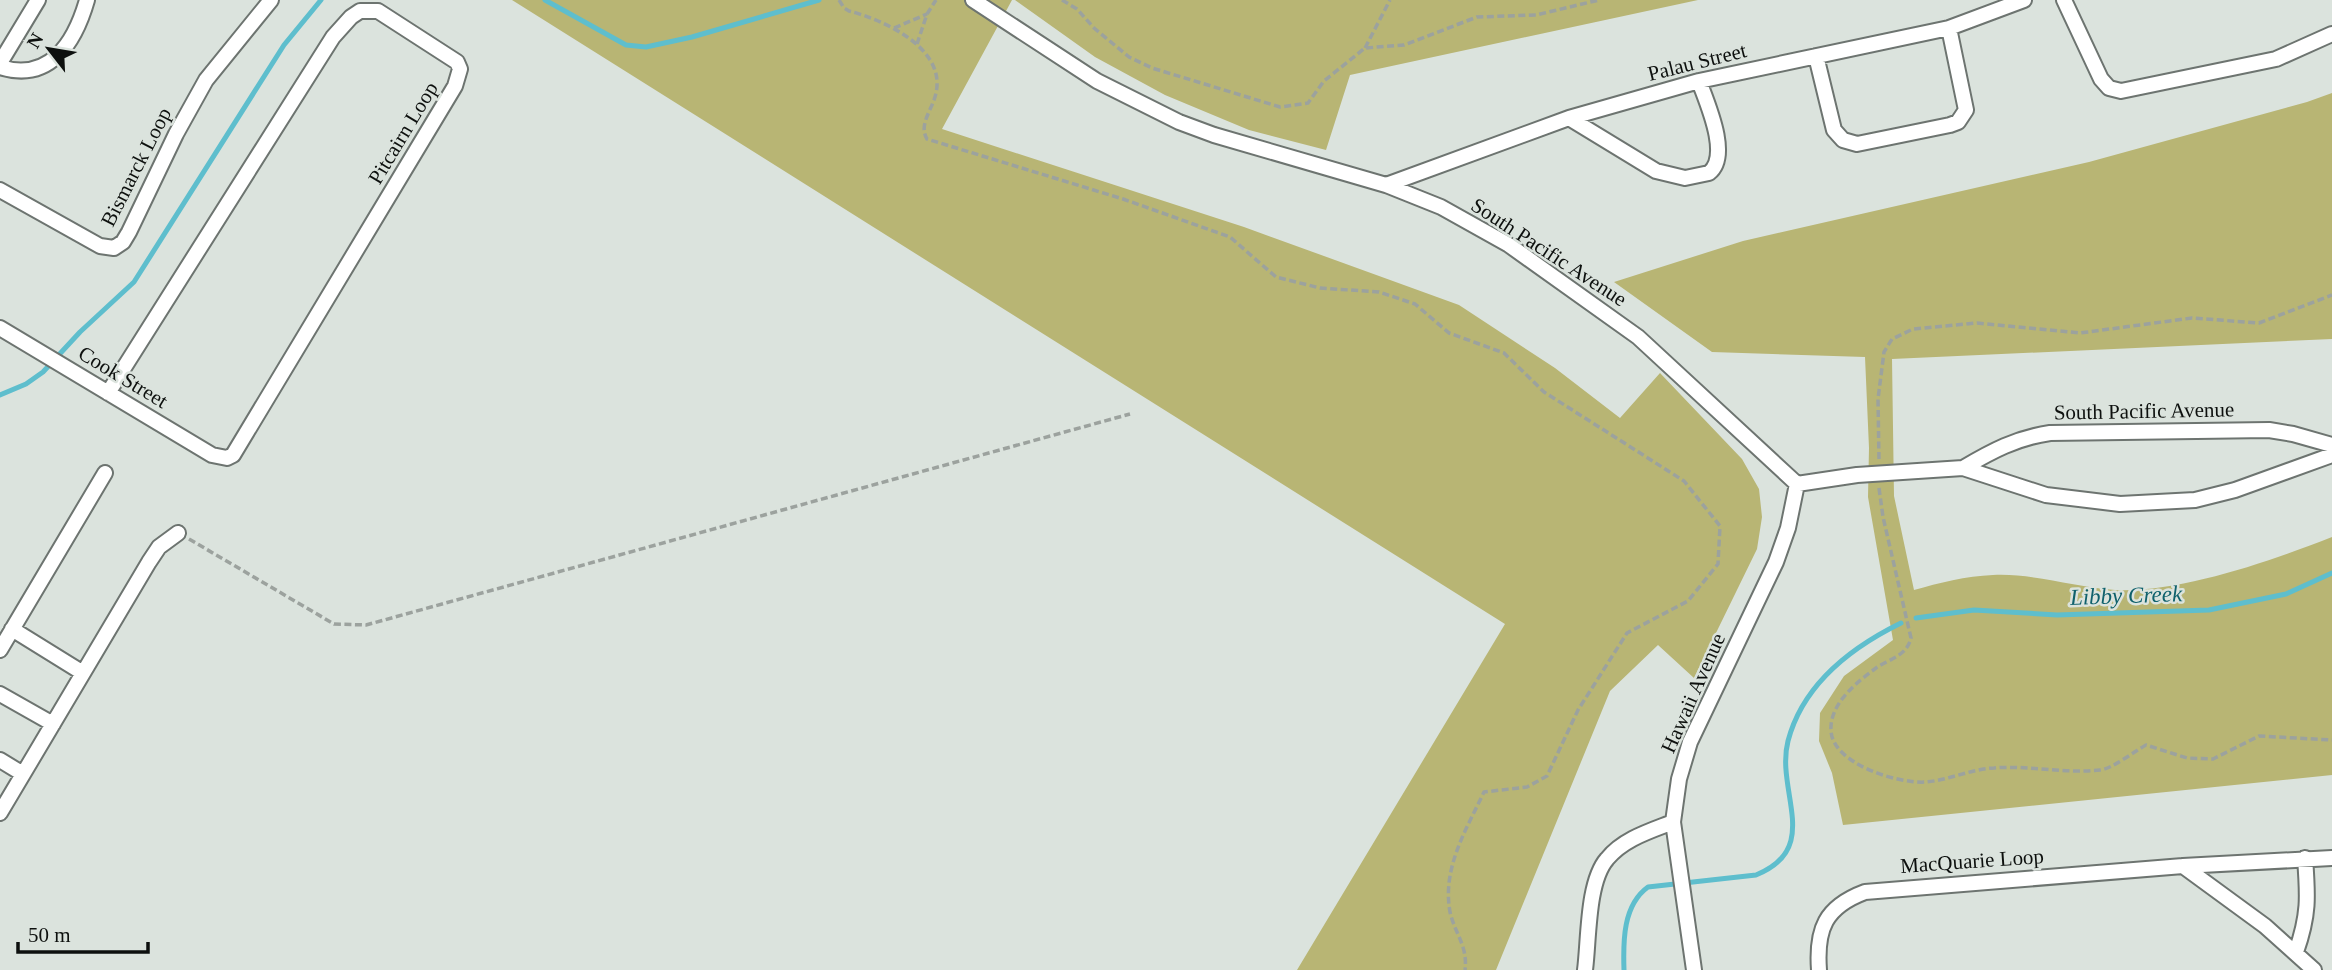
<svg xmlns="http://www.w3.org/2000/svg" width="2332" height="970" font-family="Georgia,serif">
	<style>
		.green { fill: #b8b574 }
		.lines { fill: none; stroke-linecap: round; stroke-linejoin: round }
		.stream { stroke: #5ebecd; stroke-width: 5 }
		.street-casing { stroke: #6d7470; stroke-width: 18 }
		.path { stroke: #9ca29e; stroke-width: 3.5; stroke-dasharray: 7 3.5; stroke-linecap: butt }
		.street { stroke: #fff; stroke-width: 14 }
		.labels { text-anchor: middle; stroke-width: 5; stroke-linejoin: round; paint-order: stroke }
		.street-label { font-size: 21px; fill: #0d100e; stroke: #dbe3dd }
		.water-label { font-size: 23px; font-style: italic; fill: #0f616c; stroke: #dbe3dd }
	</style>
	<rect width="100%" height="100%" fill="#dbe3dd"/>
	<!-- green -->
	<path class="green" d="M512,0H1012L942,129L1244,227L1459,305L1555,368L1620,418L1660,373L1742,459L1759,489L1762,517L1757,549L1694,678L1658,645L1610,691L1496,970H1297L1505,624Z
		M1015,0H1698L1350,75L1326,150L1249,130L1165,95L1095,57Z
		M2332,93V339L1892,359L1894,496L1914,590C1939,583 1966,576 1993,575C2033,573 2074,587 2115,590C2180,593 2271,561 2332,537V775L1843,825L1832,773L1819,741L1820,713L1844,676L1893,640L1868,497L1869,448L1865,357L1712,352L1614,282L1743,241L2089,162L2307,102Z"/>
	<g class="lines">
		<!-- stream -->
		<path class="stream" d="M545,0L626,45L646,47L692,37L819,0
			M0,395L26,384L43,372L80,332L134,282L284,45L321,0
			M1916,618L1974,610L2057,615L2209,610L2286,594L2332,573
			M1624,970C1623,941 1623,905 1648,887L1756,875C1823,848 1775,791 1788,741C1803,684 1850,648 1901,623"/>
		<defs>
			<path id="street" d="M973,0L1097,81L1179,122L1214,135L1386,185L1441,207L1509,245L1638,337L1797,484L1857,475L1963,468L2046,495L2120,504L2195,500L2235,490L2332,455
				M2064,0L2101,79L2109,88L2121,91L2276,59L2332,34
				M1816,56L1834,130L1843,140L1857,144L1950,125L1958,122L1966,110L1949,28
				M0,63L38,0
				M0,67C50,83 75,42 87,0
				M1569,118L1656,171L1685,178L1709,173C1731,156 1707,103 1699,81
				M1386,185L1569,118L1699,81L1949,28L2024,0
				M0,190L100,246L114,248L123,242L129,232L176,134L206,80L271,0
				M0,328L212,455L227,458L233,455L455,86L460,69L457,62L378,11H360L351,17L333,37L108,393
				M1963,468C1992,451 2016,438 2050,433L2269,430L2293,434L2332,445
				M12,629L83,673
				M0,650L105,473
				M0,694L53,724
				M0,760L23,774
				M0,813L149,562L159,547L178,533
				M2183,866L2265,926L2314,970
				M2296,952C2309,915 2308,897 2305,858
				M1585,970C1589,940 1587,882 1607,859C1623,839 1650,831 1673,822
				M1694,970L1673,822L1679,779L1690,742L1776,562L1788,528L1797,484
				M1819,970C1816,929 1825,907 1865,892L2183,866L2332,858"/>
		</defs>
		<!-- street casing -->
		<use href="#street" class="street-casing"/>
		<!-- path -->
		<path class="path" d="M839,0L844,8L849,11C884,20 946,48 936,93C933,109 918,124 927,139L1123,199L1230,237L1276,277L1320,288L1379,292L1415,304L1449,333L1504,353L1544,392L1684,481L1720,526L1718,564L1688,601L1627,633L1578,710L1547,776L1527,787L1484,792C1466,830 1442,868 1450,912C1455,934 1468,946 1465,970
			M1062,0L1077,9L1094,28L1129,57L1152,68L1280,107L1308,103L1324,81L1365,48L1404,45L1477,17L1536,15L1599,0
			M894,28L927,14
			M917,44L927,14L936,0
			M1365,48L1390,0
			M1879,459L1878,399L1884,352L1892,339L1913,329L1977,323L2080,333L2192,318L2259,323L2332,295
			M1879,488L1883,517L1911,638C1907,656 1889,659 1876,668C1857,682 1829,704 1831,731C1833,764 1898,784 1926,782C1949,780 1971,769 1994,768C2029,765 2065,774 2100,770C2112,769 2135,751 2146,745L2187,758L2213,759L2259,736L2332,740
			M189,539L334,624L366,625L1130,414"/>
		<!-- street -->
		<use href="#street" class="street"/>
	</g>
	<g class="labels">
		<!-- street labels -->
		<g class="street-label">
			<text transform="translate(1697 62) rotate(-14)" y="7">Palau Street</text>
			<text transform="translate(403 133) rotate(-59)" y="7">Pitcairn Loop</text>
			<text transform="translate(136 167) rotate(-63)" y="7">Bismarck Loop</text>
			<text transform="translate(1549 252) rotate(33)" y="7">South Pacific Avenue</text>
			<text transform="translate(123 377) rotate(31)" y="7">Cook Street</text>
			<text transform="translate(2144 411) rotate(-1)" y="7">South Pacific Avenue</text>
			<text transform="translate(1693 693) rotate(-66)" y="7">Hawaii Avenue</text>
			<text transform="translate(1972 861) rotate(-4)" y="7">MacQuarie Loop</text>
		</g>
		<!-- water labels -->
		<g class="water-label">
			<text transform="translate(2126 595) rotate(-2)" y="8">Libby Creek</text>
		</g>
	</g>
	<!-- north arrow -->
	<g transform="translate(49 49) rotate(301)" stroke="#dbe3dd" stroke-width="5" paint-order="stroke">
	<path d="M0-5L12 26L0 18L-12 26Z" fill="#0d100e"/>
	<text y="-10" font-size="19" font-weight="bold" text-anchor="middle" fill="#0d100e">N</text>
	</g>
	<!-- scale -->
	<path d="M18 942v10h130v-10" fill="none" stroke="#0d100e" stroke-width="3.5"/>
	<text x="28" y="942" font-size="21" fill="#0d100e" stroke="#dbe3dd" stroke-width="5" paint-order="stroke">50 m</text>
</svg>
